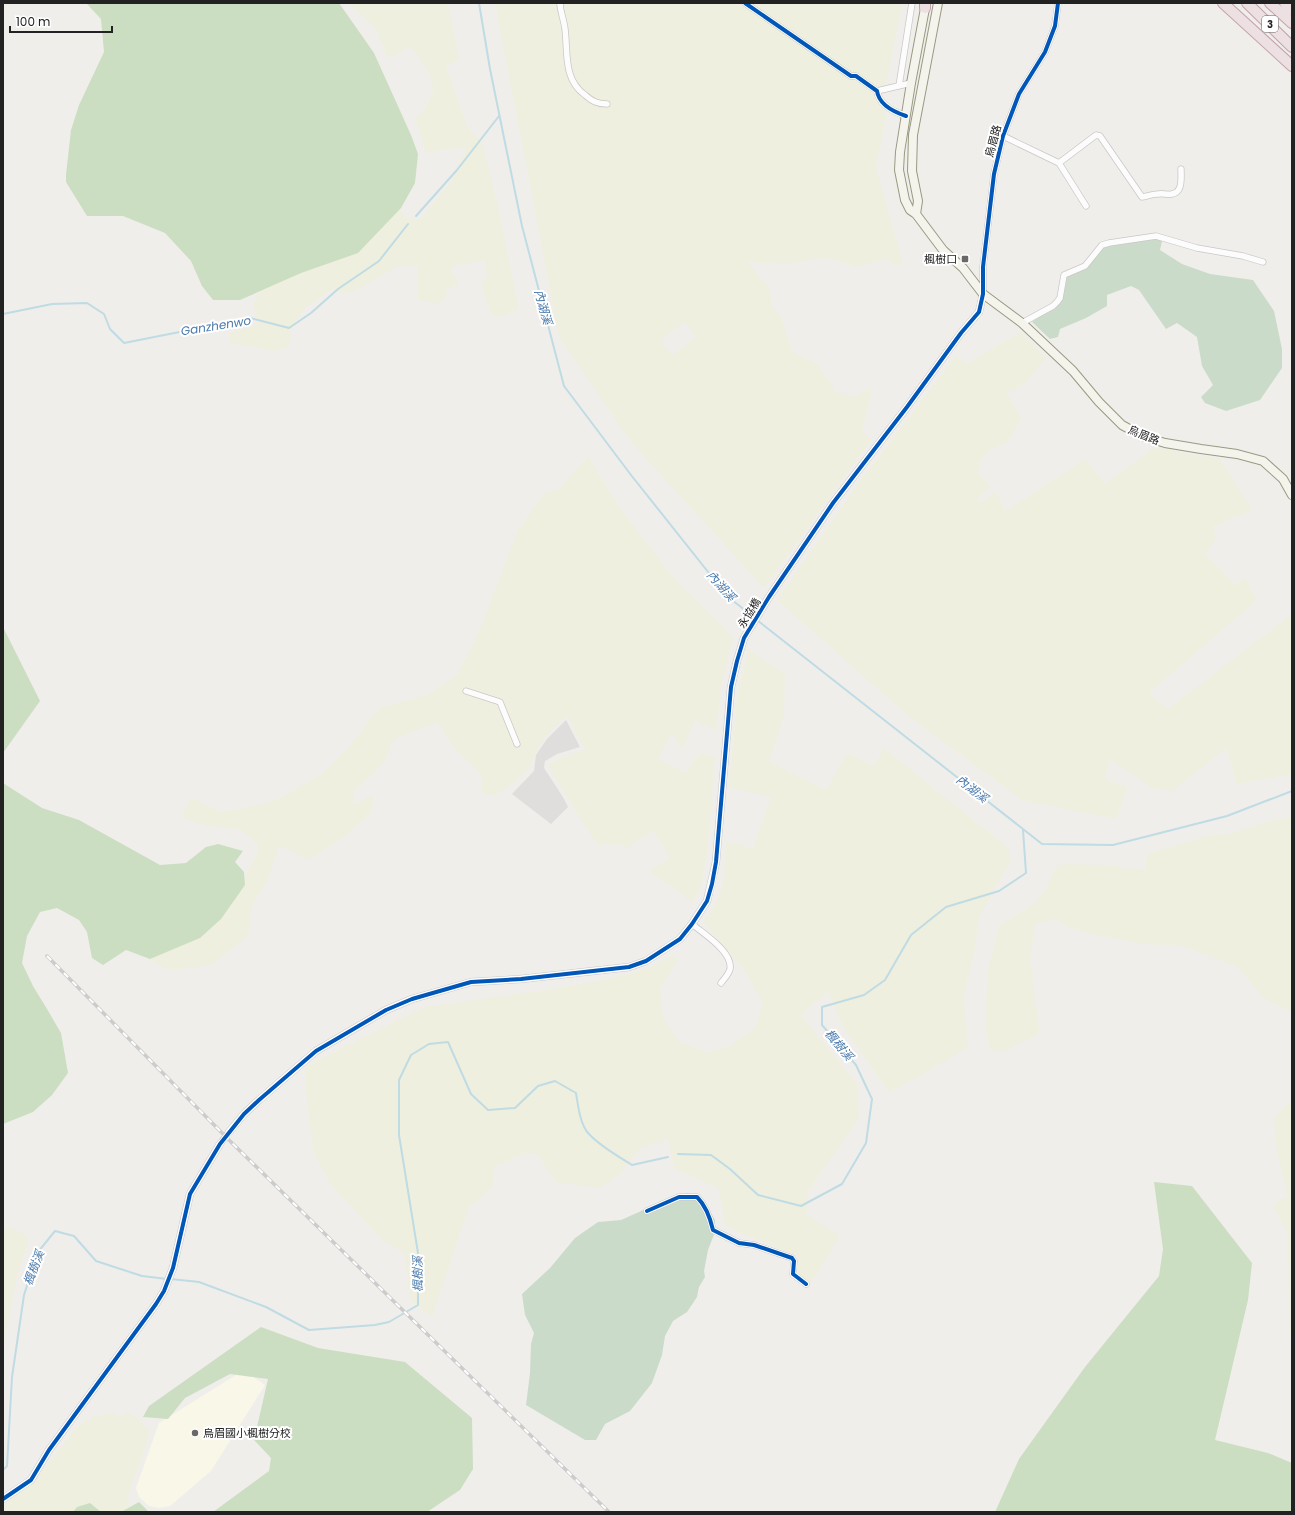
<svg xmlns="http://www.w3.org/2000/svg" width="1295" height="1515" font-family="Poppins,'Noto Sans TC',sans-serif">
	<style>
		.residential { fill: #dfdedc }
		.education { fill: #f8f7e8 }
		.farmland { fill: #efefdf; fill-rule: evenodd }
		.forest { fill: #cbdec1 }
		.cemetery { fill: #cadbca }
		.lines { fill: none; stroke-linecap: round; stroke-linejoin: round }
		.stream { stroke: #bfdbe3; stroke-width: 2 }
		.tertiary-tunnel { stroke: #c7c5c3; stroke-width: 7; stroke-dasharray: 7 3.5; stroke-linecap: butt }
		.minor-casing { stroke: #c9c8c7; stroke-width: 7 }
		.tertiary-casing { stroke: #c9c8c7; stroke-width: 8 }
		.secondary-casing { stroke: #999a82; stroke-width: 10 }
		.motorway-casing { stroke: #c5a2ac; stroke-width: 12 }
		.minor { stroke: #fdfcfc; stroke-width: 5.5 }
		.tertiary { stroke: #fdfcfc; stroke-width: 7 }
		.secondary { stroke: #f4f4ed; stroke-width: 8 }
		.motorway { stroke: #ece0e2; stroke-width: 10 }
		.rail-casing { stroke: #ccc; stroke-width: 3.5 }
		.rail { stroke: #fff; stroke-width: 2; stroke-dasharray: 6; stroke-linecap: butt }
		.cycleway-casing { stroke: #fff; stroke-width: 6 }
		.cycleway { stroke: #0057b8; stroke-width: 4 }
		.poi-dot { fill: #6a6968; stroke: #fff; stroke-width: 1.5 }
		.labels { text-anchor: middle; stroke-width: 4; stroke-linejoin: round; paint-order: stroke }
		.shield { fill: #fff; stroke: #646464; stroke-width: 1 }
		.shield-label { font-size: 10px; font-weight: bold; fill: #222 }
		.street-label { font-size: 11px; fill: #222; stroke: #fff }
		.poi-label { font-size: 11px; fill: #222; stroke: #fff; text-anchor: end }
		.water-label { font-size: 12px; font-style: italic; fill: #4a7aab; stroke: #fff }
	</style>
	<rect width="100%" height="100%" fill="#f0eeeb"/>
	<!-- residential -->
	<path class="residential" d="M566,720L580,747L557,754L545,761L544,768L563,797L568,807L551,824L512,794L534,771L536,755L547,739Z"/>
	<!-- education -->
	<path class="education" d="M244,1370L265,1385L211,1471L170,1506L159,1508L149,1506L139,1497L136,1488L159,1423Z"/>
	<!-- farmland -->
	<path class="farmland" d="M348,3H448L459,60L446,66L467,126L483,145L498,207L519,309L501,317L492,316L481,285L487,276L485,260L453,266L452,271L459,284L445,291L446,298L437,304L418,299V267L411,265L398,266L356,290L342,294L334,288L305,308L291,329L289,346L275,351L231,343L228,334L258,324L253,304L261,291L301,273L397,206L405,217L420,220L454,177L466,147L426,152L415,117L423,112L433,92L429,72L411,47L388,58L376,29Z
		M495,3H902L886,85L872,93L887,108L876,168L903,263L895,266L888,258L857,267L826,257L790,264L748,262L769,288L772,306L780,315L793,353L816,363L832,385L834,392L854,397L872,387L869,402L862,430L871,440L764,588L630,441L559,336ZM685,322L696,338L672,355L660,340Z
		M1020,332L1046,358L1024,385L1006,392L1022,418L1007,442L993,448L980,460L978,473L990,486L977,500L980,503L996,492L1005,511L1086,459L1105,484L1155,447L1196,456L1220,459L1252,510L1213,527L1216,539L1205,554L1235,584L1245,578L1257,600L1149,693L1168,709L1292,614V774L1236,784L1227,748L1172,791L1154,789L1109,759L1105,779L1128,787L1116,819L1022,800L907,715L777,600L861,480L956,356L966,364Z
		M588,456L619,507L674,578L734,638L730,648L721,688L716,731L695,720L682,749L672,733L658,759L685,773L694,759L701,753L715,756L707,855L700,889L692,902L649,871L670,858L654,831L627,847L616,843L598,845L583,823L547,764L586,749L582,745L568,717L560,721L543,739L529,768L515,782L495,795L482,794L481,774L457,751L437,722L393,740L384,762L373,774L354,790L353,805L374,795L371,813L344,837L308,860L287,849L279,847L268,879L252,905L247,937L211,965L180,969H166L148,958L234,899L258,851V845L240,829L206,826L181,817L191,797L220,812L254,806L279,799L321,774L348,748L379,708L425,696L457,675L480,629L517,532L543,494L559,489Z
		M749,649L785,674L784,716L769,761L826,790L847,753L874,766L884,748L1008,848L1011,860L978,919L976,943L964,995L968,1047L915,1079L889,1092L844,1029L828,991L801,1015L857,1084L859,1118L808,1191L807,1215L840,1236L811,1283L795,1276L799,1257L725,1226L719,1188L674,1169L668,1139L641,1148L618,1176L599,1188L555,1182L539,1155L527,1153L494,1167L492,1188L469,1207L432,1317L410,1300L404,1253L383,1241L331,1185L313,1152L306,1091L305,1067L424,1007L553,989L623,976L653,966L671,956L679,958L660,988L663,1018L679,1042L707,1052L731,1046L755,1028L763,1003L745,971L703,922L715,906L723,885L727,841L753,849L771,797L729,787L737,698Z
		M1292,818V1012L1264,999L1239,968L1183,946L1142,944L1092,934L1067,927L1056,918L1035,925L1030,960L1039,1028L1038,1035L1001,1052L990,1050L985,1026L988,969L999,926L1036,902L1046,889L1056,868L1065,864L1105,865L1145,870L1147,854L1211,835L1229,834L1258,825L1272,820Z
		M1292,1099V1345L1289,1326L1288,1235L1273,1203L1288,1197L1276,1145L1274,1119Z
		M3,1226L25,1233V1236L29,1239L18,1272L3,1347Z
		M113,1413L120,1417L127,1413L137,1417L149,1430L148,1439L127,1499L132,1512H3V1504L33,1482L77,1427L94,1417Z"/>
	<!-- forest -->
	<path class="forest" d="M86,3H339L374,53L411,135L418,154L415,183L401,208L358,253L301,273L240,300H213L202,286L191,261L165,233L123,216H87L66,182V175L71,130L79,105L104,52L101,19Z
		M3,627L40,701L3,753Z
		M3,783L42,808L79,820L160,865L186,863L206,847L218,844L243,851L235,862L244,872L245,885L221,919L200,938L150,959L126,950L103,965L92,958L87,932L79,920L57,908L40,912L27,936L22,963L33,986L47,1009L61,1033L68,1073L52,1095L33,1112L3,1124Z
		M1154,1182L1192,1186L1252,1263L1248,1300L1215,1440L1268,1453L1292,1463V1512H995L1019,1459L1085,1367L1159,1276L1163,1249Z
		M261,1327L318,1348L405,1362L472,1418L473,1469L460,1490L427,1512H213L269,1471L271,1458L254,1440L268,1379L230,1374L185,1398L168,1419L143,1417L149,1406Z
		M139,1502L149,1512H121Z
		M90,1503L101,1512H73L77,1507Z"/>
	<!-- cemetery -->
	<path class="cemetery" d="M1163,237L1160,250L1182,264L1210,274L1253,280L1274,311L1282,349V368L1260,400L1226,411L1205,403L1201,397L1213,385L1202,366L1197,337L1177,323L1166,329L1139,290L1131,286L1107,295V306L1086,318L1060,329L1058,337L1050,339L1032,322L1061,301L1066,275L1083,269L1110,241Z
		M688,1193L703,1200L715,1220V1232L708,1250L704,1271L705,1277L699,1287L697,1297L687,1312L673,1321L665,1336L662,1355L652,1383L630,1411L605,1424L596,1440H585L526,1405L530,1373L531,1344L534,1333L525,1315L522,1294L550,1268L575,1238L598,1222L621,1220L659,1203Z"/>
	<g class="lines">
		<!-- stream -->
		<path class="stream" d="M479,3L490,69L522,226L564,386L631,475L728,597L754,617
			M416,216L457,170L499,116
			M3,314L52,304L87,303L104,314L110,329L124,343L250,318L289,328L311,313L338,289L379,261L408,224
			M757,620L1042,844L1113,845L1227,816L1292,791
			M678,1154L711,1155L730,1169L758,1195L801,1206L842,1184L866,1143L872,1099L856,1065L822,1025V1007L864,995L885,980L911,935L946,907L999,891L1026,873L1023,830
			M171,1279L199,1282L266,1307L309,1330L375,1325L389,1322L418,1305V1253L399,1135V1080L411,1055L429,1044L448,1042L471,1094L488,1110L515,1108L538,1086L555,1081L576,1093C578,1105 580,1125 589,1134C601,1147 618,1156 632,1165L668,1157
			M3,1470L7,1466L12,1377L24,1295L38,1252L55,1231L74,1236L96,1261L142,1276L167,1279"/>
		<!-- tertiary-tunnel -->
		<path class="tertiary-tunnel" d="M220,1144L229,1132"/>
		<defs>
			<path id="minor" d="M561,3L560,5C561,13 564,21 565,29C568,53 563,79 585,95C592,101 597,104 607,104
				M745,3L851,76H856L877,91C879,105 894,112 906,116
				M899,86L912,3
				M877,91L911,83
				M1003,136L1059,163
				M1086,206L1059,163L1096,135L1100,136L1142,197C1148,196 1153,194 1158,194C1163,193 1167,195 1172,194C1183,192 1181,178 1181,169
				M983,294V267L994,174L1003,136L1019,94L1045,52L1055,26L1058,3
				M1022,323L1053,306L1057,302L1060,298L1064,275L1085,266L1102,245L1109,243L1156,236L1197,248L1243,256L1263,262
				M466,691L500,702L517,744
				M692,924C704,934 733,952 730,969C729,974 724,979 721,983
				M647,1211L679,1197H697C706,1206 710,1217 713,1230L739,1243L754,1245L792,1258L794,1261L793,1274L806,1284"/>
			<path id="tertiary" d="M229,1132L244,1114L259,1100L316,1051L386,1010L412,999L471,982L521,979L629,967L646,961L680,939L692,924L707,901L716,862L731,687L737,661L744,638L769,597L833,503L907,407L961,333L979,312L983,294
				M3,1499L31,1480L49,1450L156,1304L164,1291L173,1268L190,1194L220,1144"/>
			<path id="secondary" d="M926,3L911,83L900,152L899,170L905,200L910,210L916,214L943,250L963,268L983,294L1022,323L1073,371L1099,402L1122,425L1142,436L1165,443L1201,449L1237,454L1263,461L1283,479L1292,495
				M916,214L918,201L912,171L913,135L938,3"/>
			<path id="motorway" d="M925,3V8
				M1223,3L1292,66
				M1247,3L1292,47
				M1270,3L1292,23
				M1285,3L1292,10"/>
		</defs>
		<!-- minor casing -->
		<use href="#minor" class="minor-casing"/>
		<!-- tertiary casing -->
		<use href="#tertiary" class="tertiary-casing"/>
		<!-- secondary casing -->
		<use href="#secondary" class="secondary-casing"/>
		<!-- motorway casing -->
		<use href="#motorway" class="motorway-casing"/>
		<!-- minor -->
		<use href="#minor" class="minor"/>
		<!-- tertiary -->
		<use href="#tertiary" class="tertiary"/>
		<!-- secondary -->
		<use href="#secondary" class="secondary"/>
		<!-- motorway -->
		<use href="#motorway" class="motorway"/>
		<defs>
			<path id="rail" d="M47,956L231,1142L609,1512"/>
		</defs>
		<!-- rail casing -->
		<use href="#rail" class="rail-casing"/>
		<!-- rail -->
		<use href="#rail" class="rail"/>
		<defs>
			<path id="cycleway" d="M745,3L851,76H856L877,91C879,105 894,112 906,116
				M647,1211L679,1197H697C706,1206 710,1217 713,1230L739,1243L754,1245L792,1258L794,1261L793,1274L806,1284
				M3,1499L31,1480L49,1450L156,1304L164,1291L173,1268L190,1194L220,1144L244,1114L259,1100L316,1051L386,1010L412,999L471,982L521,979L629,967L646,961L680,939L692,924L707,901L712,884L716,862L731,687L737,661L744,638L769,597L833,503L907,407L961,333L979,312L983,294V267L994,174L1003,136L1019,94L1045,52L1055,26L1058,3"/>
		</defs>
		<!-- cycleway casing -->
		<use href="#cycleway" class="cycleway-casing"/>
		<!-- cycleway -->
		<use href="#cycleway" class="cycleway"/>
	</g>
	<!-- markers -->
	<g class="poi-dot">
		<rect x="961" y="255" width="8" height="8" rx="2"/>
		<circle cx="195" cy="1433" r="4"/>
	</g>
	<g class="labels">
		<!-- shield labels -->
		<rect class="shield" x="1262" y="16" width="16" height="16" rx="3"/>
		<g class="shield-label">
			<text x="1270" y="28">3</text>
		</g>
		<!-- street labels -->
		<g class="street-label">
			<text transform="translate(993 141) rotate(-75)" y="4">烏眉路</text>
			<text transform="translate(1144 435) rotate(22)" y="4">烏眉路</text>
			<text transform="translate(749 613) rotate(-58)" y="4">永協橋</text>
		</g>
		<!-- poi labels -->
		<g class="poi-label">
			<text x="957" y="263">楓樹口</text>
			<text x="203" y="1437" text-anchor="start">烏眉國小楓樹分校</text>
		</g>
		<!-- water labels -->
		<g class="water-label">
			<text transform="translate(543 307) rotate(75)" y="4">內湖溪</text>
			<text transform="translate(216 326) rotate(-9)" y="4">Ganzhenwo</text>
			<text transform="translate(721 586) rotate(48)" y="4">內湖溪</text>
			<text transform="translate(972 789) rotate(38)" y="4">內湖溪</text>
			<text transform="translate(839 1045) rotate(50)" y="4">楓樹溪</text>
			<text transform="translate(34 1268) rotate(-69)" y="4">楓樹溪</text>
			<text transform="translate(418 1274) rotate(-91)" y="4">楓樹溪</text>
		</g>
	</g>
	<!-- border -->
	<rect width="1295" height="1515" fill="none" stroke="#222222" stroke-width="8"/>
	<!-- scale -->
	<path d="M10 26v6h102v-6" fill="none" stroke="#222222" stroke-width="2"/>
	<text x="16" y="26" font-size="12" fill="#222222" stroke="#ffffff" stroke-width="3" paint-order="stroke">100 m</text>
</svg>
